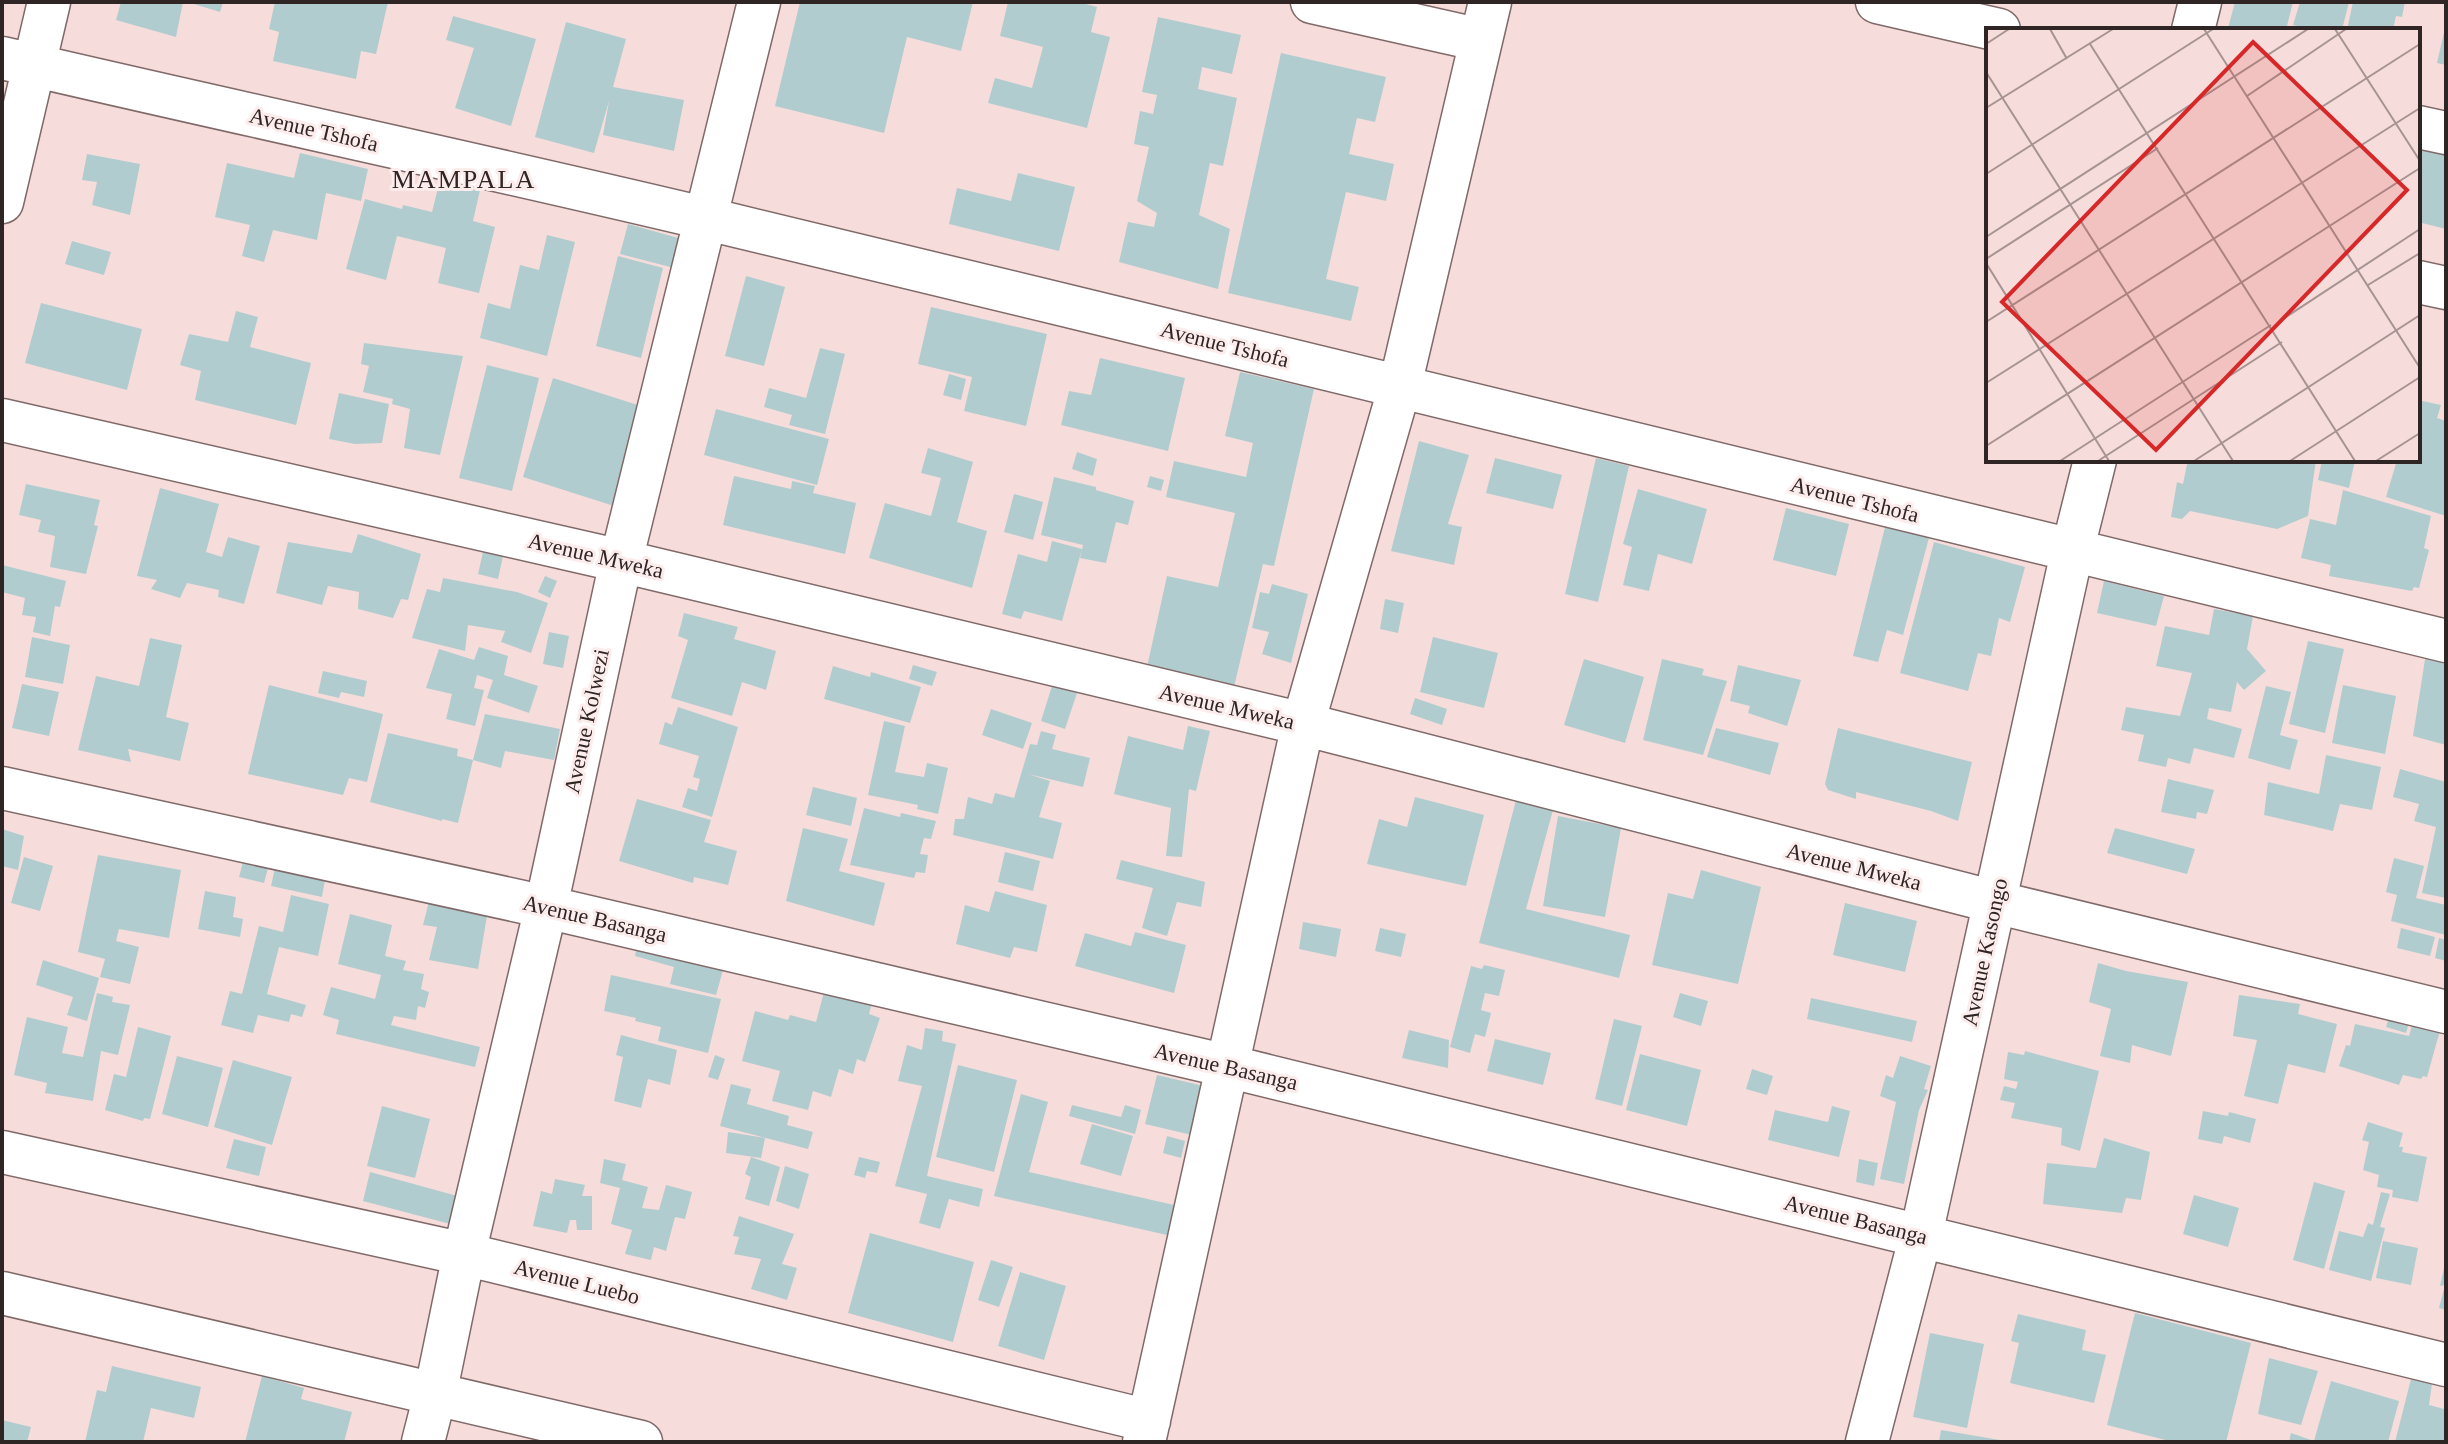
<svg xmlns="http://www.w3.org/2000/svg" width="2448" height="1444" font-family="'Times New Roman',serif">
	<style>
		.building { fill: #b1cccf }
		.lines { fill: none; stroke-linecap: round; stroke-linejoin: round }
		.minor-casing { stroke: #806a69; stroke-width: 45 }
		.minor { stroke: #fff; stroke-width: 42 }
		.labels { text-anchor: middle; stroke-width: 6; stroke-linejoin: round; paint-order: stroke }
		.street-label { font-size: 22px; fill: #2e2524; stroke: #fcedec }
		.quarter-label { font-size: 26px; letter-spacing: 2px; fill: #2e2524; stroke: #fcedec }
		.inset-road { fill: none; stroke: #a69392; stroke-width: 2 }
		.view { fill: #d62828; fill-opacity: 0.15; stroke: #d62828; stroke-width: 4 }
		.inset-edge { fill: none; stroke: #2e2524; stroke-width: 4 }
	</style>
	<rect width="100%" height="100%" fill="#f6dddb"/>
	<!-- building -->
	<path class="building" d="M121,2L157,4L158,2H183L176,37L116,20Z
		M187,2H223L220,12Z
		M275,2H388L376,54L361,51L356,79L273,61L279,32L269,29Z
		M800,2H973L961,51L907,37L884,133L775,106Z
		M1008,2H1078L1097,7L1091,32L1110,37L1087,128L988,103L995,78L1032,88L1043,47L1000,36Z
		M2235,2H2293L2286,30L2228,28Z
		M2300,2H2349L2342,30H2310L2293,25Z
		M2353,2H2405L2402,17L2396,16L2393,30H2347Z
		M453,16L536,39L511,126L455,108L474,48L446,40Z
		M1158,17L1241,35L1232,74L1202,67L1198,89L1237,98L1223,166L1210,163L1199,215L1230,229L1218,289L1119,262L1128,222L1154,227L1157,213L1137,201L1149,147L1134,144L1140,111L1153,114L1157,95L1142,92Z
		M566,22L626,39L613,87L684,100L674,151L603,135L609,101L594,153L535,137Z
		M2445,28H2446V65L2437,63Z
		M1281,53L1386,77L1375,122L1357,118L1349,154L1394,164L1386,201L1346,192L1326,279L1359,287L1351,321L1228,293Z
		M2418,140L2446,147V229L2418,222Z
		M300,153L368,169L361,201L326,193L317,240L273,230L264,262L242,256L250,225L215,217L227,163L294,178Z
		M87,154L140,164L130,215L92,205L97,182L82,180Z
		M1018,173L1075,187L1059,251L949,224L957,188L1011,201Z
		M440,180L480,190L473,221L495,227L479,293L438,283L446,248L397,236L386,280L346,269L365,199L402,209L403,205L432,212Z
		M628,224L682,239L674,268L620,254Z
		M547,235L575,242L547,356L480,338L488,303L510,309L520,265L539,270Z
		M72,241L111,252L104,275L65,264Z
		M618,256L663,268L641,358L596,346Z
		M746,276L785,287L764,366L725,356Z
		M41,303L142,329L127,390L25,363Z
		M931,307L1047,334L1026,426L964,411L972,377L918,364Z
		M236,311L258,317L250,347L311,363L296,425L195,400L201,371L180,365L189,334L228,342Z
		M364,343L463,356L440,455L404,448L410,409L392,404L393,399L363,392L369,366L361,364Z
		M820,348L845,354L825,434L789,425L792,415L764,407L769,388L806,398Z
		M1100,358L1185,378L1168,451L1061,425L1069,391L1091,395Z
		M487,365L539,378L512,491L459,478Z
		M1240,372L1314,389L1274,566L1263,564L1234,687L1147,667L1167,576L1218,587L1235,513L1166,497L1174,461L1246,477L1253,443L1225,436Z
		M949,374L966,379L961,400L943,395Z
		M553,378L644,407L614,506L523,477Z
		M339,393L389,404L382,443L355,444L329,439Z
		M2418,400L2441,405L2437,418L2446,421V516L2386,497L2397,460H2418Z
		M716,409L829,439L817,485L704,455Z
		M1419,441L1469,455L1448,524L1462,527L1454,565L1391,551Z
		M928,448L973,462L957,522L987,531L972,588L869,558L885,503L931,516L941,478L921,473Z
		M1077,452L1097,459L1093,476L1072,469Z
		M1495,458L1562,475L1553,509L1486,493Z
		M1596,458L1629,466L1598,602L1565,594Z
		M2173,460H2316L2308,516L2277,529L2190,511L2182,519L2171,517L2177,482L2183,484L2187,464Z
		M2322,460H2355L2349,488L2318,480Z
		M734,476L791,489L792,481L815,486L813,493L856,503L845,554L723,525Z
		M1150,476L1164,480L1161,491L1147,487Z
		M1054,477L1096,487V490L1134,501L1128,525L1116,522L1106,563L1080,558L1083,545L1041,535Z
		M26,484L100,500L94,525L98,526L86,574L50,567L55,536L38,532L41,520L19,515Z
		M160,488L219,504L206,552L222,557L228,537L260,546L244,604L218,597L219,590L187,583L180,598L151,589L157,580L137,576Z
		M1638,489L1707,509L1692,564L1658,554L1649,591L1623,585L1632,547L1623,544Z
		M2343,490L2431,516L2424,548L2429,550L2419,588L2414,587L2412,591L2329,576L2331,565L2301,558L2310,519L2336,525Z
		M1014,494L1043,502L1033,540L1004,532Z
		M1786,508L1849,524L1836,576L1773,560Z
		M1886,523L1930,534L1903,635L1887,630L1878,662L1853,656Z
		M358,534L421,554L408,600L401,599L393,618L358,609L359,592L328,586L322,605L276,593L288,542L352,553Z
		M1052,541L1082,549L1062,621L1024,611L1021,619L1002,614L1018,554L1047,562Z
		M1934,542L2025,567L2010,622L1999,618L1991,656L1978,653L1968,691L1900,673Z
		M483,552L503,556L498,579L478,574Z
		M2,565L66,581L60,607L55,606L50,636L33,632L36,617L22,615L25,598L2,592Z
		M545,576L557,581L550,598L538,592Z
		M443,578L517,592L548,603L531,653L501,642L505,631L468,625L465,651L412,638L427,589L440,592Z
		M2104,581L2164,596L2156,626L2097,613Z
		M1272,584L1308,594L1291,663L1262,654L1269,632L1252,628L1260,592L1269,594Z
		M1385,599L1404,603L1398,633L1380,629Z
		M2214,609L2253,616L2247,649L2266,671L2244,690L2237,682L2231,712L2209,708L2207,719L2242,729L2234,758L2194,748L2190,764L2168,758L2166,767L2138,761L2144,735L2121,730L2126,707L2180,716L2192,673L2156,666L2165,626L2209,635Z
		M684,613L738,627L734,639L776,651L766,690L742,682L732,716L671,698L688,640L678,636Z
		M549,632L569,636L563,668L543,664Z
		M32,637L70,645L63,684L25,677Z
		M1433,637L1498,653L1484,708L1420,692Z
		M150,638L182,645L166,717L189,723L180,761L128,749L131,762L78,750L96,676L139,686Z
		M2308,641L2344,649L2325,733L2289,724Z
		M479,647L508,656L504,675L538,686L529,713L487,698L493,680L477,675L474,688L484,690L475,726L446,719L452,694L426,688L439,649L474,660Z
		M2426,653L2446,656V745L2413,736Z
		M1584,659L1644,677L1625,743L1564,725Z
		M1662,659L1704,669L1702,675L1727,681L1703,755L1643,740Z
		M913,665L937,672L932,686L909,679Z
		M1738,665L1801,680L1787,726L1748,713L1750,706L1730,701Z
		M833,666L870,677L871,672L921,687L910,723L824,699Z
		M323,671L367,681L364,697L341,692L339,698L318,693Z
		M22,684L59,692L49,736L12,728Z
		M269,685L383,714L367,782L349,778L343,795L248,774Z
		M2343,685L2396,696L2385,754L2332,743Z
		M1052,686L1077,693L1065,729L1041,721Z
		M2266,686L2291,692L2280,735L2298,740L2290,770L2248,758Z
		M1415,698L1447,709L1442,725L1410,714Z
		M678,707L738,727L712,817L682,807L688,788L697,791L700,779L693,777L699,756L659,744L665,722L672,725Z
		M991,709L1032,723L1023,749L982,735Z
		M485,714L560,729L554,760L505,751L501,768L473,760Z
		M884,721L905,726L895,772L924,777L927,763L948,768L938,814L917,809L918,805L868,795Z
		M1188,726L1210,731L1196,791L1189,789L1182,857L1166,856L1171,808L1114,794L1128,736L1183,750Z
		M1716,728L1779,743L1770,775L1707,757Z
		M1838,728L1972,762L1958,821L1931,811L1856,792V799L1828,790L1825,784Z
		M1041,731L1056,735L1052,749L1090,758L1083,787L1028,774L1050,781L1039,817L1062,823L1053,859L953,835L955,819H964L968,797L992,804L995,793L1014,798L1030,744L1037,745Z
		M388,733L458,749L457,756L473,760L458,823L442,819V821L370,802Z
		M2326,755L2381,767L2372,810L2340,804L2333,831L2264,815L2268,782L2319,794Z
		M2400,769L2446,782V898L2422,893L2436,827L2414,821L2419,804L2393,797Z
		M2168,779L2214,790L2207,814L2197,812L2196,819L2161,812Z
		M813,787L857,798L851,826L806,815Z
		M1415,797L1484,815L1466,886L1367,864L1379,819L1407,827Z
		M637,799L711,820L704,842L737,851L728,885L694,877L693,883L619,861Z
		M1516,800L1553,810L1526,909L1630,935L1619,978L1479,943Z
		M864,808L900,817L901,813L936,821L931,839L924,838L920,854L928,855L925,873L916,872L914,878L850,865Z
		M1558,816L1621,828L1605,917L1543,906Z
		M803,828L848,839L839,871L885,883L874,926L786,901Z
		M2115,828L2195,849L2187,874L2107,853Z
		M2,829L24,836L18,870L2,866Z
		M1005,852L1040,861L1033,891L998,882Z
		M98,855L181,870L169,938L119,929L116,941L139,947L130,984L100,977L105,959L78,952Z
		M24,857L53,866L40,911L11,903Z
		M2394,858L2424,866L2416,898L2446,905V935L2391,921L2397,895L2386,892Z
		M1121,860L1205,882L1201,907L1177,902L1167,936L1142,928L1153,888L1116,879Z
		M243,862L268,868L264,883L239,877Z
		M276,863L326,874L322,897L271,886Z
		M1701,870L1761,887L1738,984L1652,965L1668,893L1693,899Z
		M205,891L236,897L233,917L243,919L240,937L198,929Z
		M995,891L1047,905L1037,952L1014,947L1010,958L956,944L965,905L989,912Z
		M291,895L329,904L318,956L279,947L267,994L306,1005L302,1017L291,1014L289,1022L258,1015L253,1033L221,1025L230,991L242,994L259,926L283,932Z
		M429,901L487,916L478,969L429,960L437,927L423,925Z
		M1845,903L1917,921L1905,972L1833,955Z
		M350,914L392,925L385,956L406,961L403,970L424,974L421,989L429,992L425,1008L418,1006L416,1020L394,1016L391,1025L480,1047L475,1067L336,1034L339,1020L323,1015L331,987L375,999L381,975L338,964Z
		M1303,922L1341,929L1336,957L1299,949Z
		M1380,928L1406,934L1401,957L1375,951Z
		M2401,928L2435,937L2430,956L2397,948Z
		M1135,932L1186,945L1174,993L1075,966L1085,933L1131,946Z
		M2439,938L2446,940V961L2435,958Z
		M637,946L723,970L716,995L670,984L674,967L635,956Z
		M43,960L99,978L87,1021L67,1015L73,997L36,985Z
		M2098,963L2126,971L2188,982L2171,1056L2132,1045L2130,1063L2100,1056L2111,1009L2089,1002Z
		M1484,965L1505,970L1499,996L1485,993L1481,1010L1491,1013L1485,1037L1475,1034L1470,1053L1450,1047L1471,966L1482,969Z
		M611,975L721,999L708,1053L658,1041L661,1027L635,1021L636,1018L604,1011Z
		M824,992L872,1003L869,1014L880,1018L865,1062L857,1059L853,1074L839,1069L831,1097L813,1091L808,1110L772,1101L780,1071L742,1061L755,1011L788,1020L790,1015L816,1022Z
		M97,993L113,997L112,1002L130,1005L118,1055L101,1051L93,1101L45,1093L47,1083L14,1075L27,1017L68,1027L62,1053L83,1057Z
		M1680,993L1708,1001L1701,1026L1673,1017Z
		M2239,995L2300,1004L2298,1014L2337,1024L2325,1073L2288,1064L2278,1104L2244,1096L2257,1040L2233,1036Z
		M1811,998L1917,1021L1912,1042L1807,1019Z
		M2392,1007L2412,1013L2406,1033L2386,1027Z
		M2416,1011L2443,1020L2427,1077L2423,1076L2421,1079L2403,1075L2399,1085L2339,1066L2346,1045L2350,1046L2355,1024L2409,1036Z
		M1614,1019L1642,1026L1622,1106L1595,1099Z
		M138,1027L171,1036L150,1119L144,1118L143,1121L105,1110L114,1074L126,1077Z
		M925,1028L943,1031L942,1041L956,1044L927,1176L983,1189L979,1207L949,1199L940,1229L919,1223L927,1194L895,1186L922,1086L898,1081L907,1045L922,1050Z
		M1409,1030L1449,1040L1448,1068L1402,1058Z
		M621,1035L677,1050L670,1085L648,1079L641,1108L614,1101L623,1057L616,1055Z
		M1495,1039L1551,1053L1543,1085L1487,1071Z
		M2025,1051L2099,1071L2080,1151L2061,1145L2062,1128L2011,1118L2015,1103L2000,1100L2004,1086L2016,1089L2018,1082L2004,1079L2008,1052L2024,1055Z
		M1640,1054L1701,1070L1687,1126L1626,1110Z
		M715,1055L725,1059L718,1080L708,1077Z
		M177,1056L223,1068L208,1127L162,1114Z
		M1900,1056L1931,1066L1924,1089L1928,1090L1919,1110L1904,1184L1880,1179L1896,1102L1880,1096L1886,1075L1893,1078Z
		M233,1060L292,1077L272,1145L214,1127Z
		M958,1065L1017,1080L994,1172L936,1157Z
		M1752,1069L1773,1076L1767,1095L1746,1089Z
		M1157,1075L1208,1087L1196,1136L1145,1124Z
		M731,1084L751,1089L747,1104L789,1116L787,1125L813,1132L808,1149L720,1126Z
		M1021,1094L1048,1102L1029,1172L1174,1205L1167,1235L994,1196Z
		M1072,1105L1121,1117L1125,1105L1141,1110L1135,1134L1069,1116Z
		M382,1106L430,1119L415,1178L367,1166Z
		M1832,1106L1850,1111L1839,1157L1768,1140L1775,1110L1828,1122Z
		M2203,1111L2228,1116L2229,1112L2256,1119L2250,1143L2224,1136L2222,1144L2198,1139Z
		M2368,1122L2403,1133L2399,1147H2403L2402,1152L2427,1157L2418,1202L2392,1197L2393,1190L2377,1187L2379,1175L2363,1170L2369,1142L2362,1140Z
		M1092,1124L1133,1136L1121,1176L1080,1164Z
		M728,1132L765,1138L761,1158L726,1153Z
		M1167,1136L1185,1141L1181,1158L1163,1153Z
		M2104,1138L2150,1152L2141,1200L2126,1198L2122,1213L2043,1204L2047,1163L2096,1168Z
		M234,1139L266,1147L259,1176L226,1168Z
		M751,1157L780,1167L769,1206L745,1199L751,1177L745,1174Z
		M859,1157L880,1162L877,1173L867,1171L865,1178L854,1175Z
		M604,1159L626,1164L622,1180L648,1187L642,1208L659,1210L666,1185L692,1192L685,1219L675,1217L666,1251L654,1247L651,1260L625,1254L632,1230L611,1224L620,1188L600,1183Z
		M1859,1159L1878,1163L1874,1186L1856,1182Z
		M785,1166L809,1174L799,1209L776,1201Z
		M370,1172L461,1197L454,1225L363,1201Z
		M555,1179L585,1185L582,1196H592V1230H577L576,1220H570L567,1233L533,1226L541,1191L552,1194Z
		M2314,1182L2345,1191L2324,1269L2293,1260Z
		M2381,1192L2390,1194L2380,1227L2385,1228L2371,1281L2329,1270L2339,1231L2363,1237L2368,1223L2373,1225Z
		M2194,1195L2239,1208L2228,1247L2183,1234Z
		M739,1216L794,1234L782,1264L797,1268L787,1300L751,1289L761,1259L734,1254L739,1237L733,1236Z
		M870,1233L974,1262L953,1342L848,1313Z
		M2383,1241L2418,1248L2411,1285L2376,1278Z
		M991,1260L1013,1267L999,1307L978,1300Z
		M2445,1263H2446V1310L2439,1308L2445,1285L2440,1286Z
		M1020,1272L1066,1286L1044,1360L998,1346Z
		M2135,1313L2251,1343L2226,1442H2173L2107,1425Z
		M2018,1314L2086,1330L2082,1350L2106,1355L2094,1403L2010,1383L2019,1343L2011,1341Z
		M1930,1333L1984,1344L1967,1428L1913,1417Z
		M2269,1358L2318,1371L2301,1425L2258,1414Z
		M112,1366L201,1387L194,1418L151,1408L143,1442H85L97,1390L106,1392Z
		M262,1376L304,1388L301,1399L352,1412L344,1442H300L291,1440L290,1442H245Z
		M2411,1379L2432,1384L2429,1405L2444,1409L2446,1407V1442H2395Z
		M2331,1381L2399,1401L2388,1442H2289L2291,1433L2314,1441Z
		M2,1420L31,1427L27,1442H2Z
		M1941,1430L2000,1440V1442H1939Z"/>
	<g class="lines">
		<defs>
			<path id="minor" d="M1312,2L1481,40
				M1877,2L1999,30
				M2193,30L2200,2
				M2,58C240,114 478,164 716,221C1293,359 1868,504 2446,641
				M2418,127L2446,133
				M2,202L49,2
				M2418,282L2446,288
				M2,420L621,561L1303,724L1995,902L2446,1012
				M2,788L546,907L1227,1066L2446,1365
				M2,1152L464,1254L1149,1421
				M2,1293L641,1442
				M423,1442L435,1395L464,1254L546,907L621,561L759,2
				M1144,1442L1303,724L1400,386L1490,2
				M1867,1442L1921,1235L2072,552L2095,460"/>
		</defs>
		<!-- minor casing -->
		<use href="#minor" class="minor-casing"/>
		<!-- minor -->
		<use href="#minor" class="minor"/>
	</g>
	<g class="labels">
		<!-- street labels -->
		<g class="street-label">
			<text transform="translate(314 129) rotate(13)" y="8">Avenue Tshofa</text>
			<text transform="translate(1225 344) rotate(14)" y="8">Avenue Tshofa</text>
			<text transform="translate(1855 499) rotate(14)" y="8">Avenue Tshofa</text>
			<text transform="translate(596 555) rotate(13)" y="8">Avenue Mweka</text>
			<text transform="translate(1227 706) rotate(13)" y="8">Avenue Mweka</text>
			<text transform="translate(586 721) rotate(-78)" y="8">Avenue Kolwezi</text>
			<text transform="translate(1854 866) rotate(14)" y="8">Avenue Mweka</text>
			<text transform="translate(595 918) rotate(13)" y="8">Avenue Basanga</text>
			<text transform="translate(1984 952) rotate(-78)" y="8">Avenue Kasongo</text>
			<text transform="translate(1226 1066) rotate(13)" y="8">Avenue Basanga</text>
			<text transform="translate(1856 1219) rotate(14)" y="8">Avenue Basanga</text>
			<text transform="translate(577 1281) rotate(14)" y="8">Avenue Luebo</text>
		</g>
		<!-- quarter labels -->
		<g class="quarter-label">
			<text x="464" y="188">MAMPALA</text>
		</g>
	</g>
	<!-- overview -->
	<g transform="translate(1986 28)">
		<rect width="434" height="434" fill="#f6dddb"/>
		<path class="inset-road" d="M64,1L81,31M218,1L434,340M349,1L434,133M0,16L23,1M104,16L369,433M0,44L247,433M261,68L360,1M0,80L127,1M0,146L227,1M0,209L322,1M0,231L172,120M0,235L123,433M382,257L434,225M294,293L434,201M0,294L434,16M0,355L434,80M0,418L434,140M74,433L285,297M112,433L296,314M208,433L434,287M304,433L434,349M390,433L434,405"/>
		<path class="view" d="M267,14L421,162L170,422L16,274Z"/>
		<rect width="434" height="434" class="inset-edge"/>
	</g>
	<!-- border -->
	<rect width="2448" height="1444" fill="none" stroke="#2e2524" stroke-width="8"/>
</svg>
